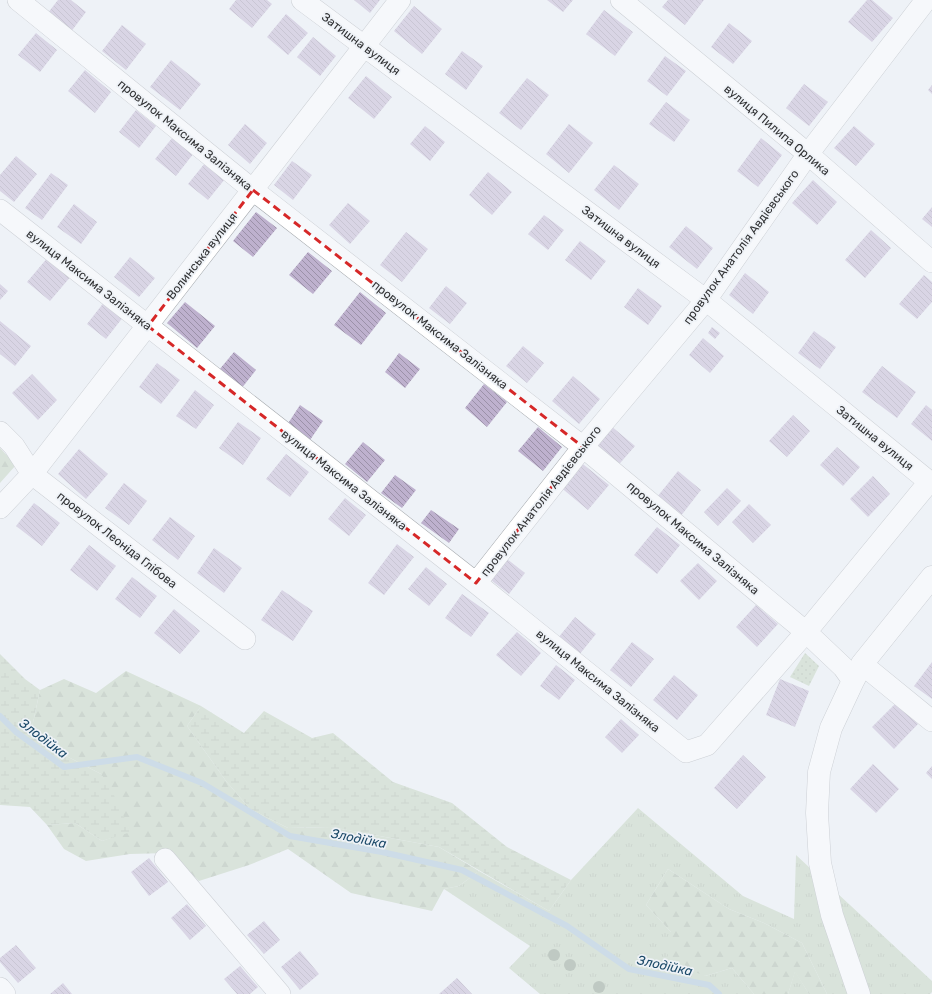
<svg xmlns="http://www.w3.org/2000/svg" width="932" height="994" font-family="Rubik,sans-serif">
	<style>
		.grass { fill: url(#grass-tufts) }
		.forest { fill: url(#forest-firs) }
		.wetland { fill: url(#wetland-marsh) }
		.park { fill: url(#park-dots) }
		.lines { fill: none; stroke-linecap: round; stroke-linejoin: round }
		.stream { stroke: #a4c0d5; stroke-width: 6 }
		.building { fill: url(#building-back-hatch) }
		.minor-casing { stroke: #a4a8ac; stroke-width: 22 }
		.tertiary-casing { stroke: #a4a8ac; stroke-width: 23 }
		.minor { stroke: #fff; stroke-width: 21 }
		.tertiary { stroke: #fff; stroke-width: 22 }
		.tree { fill: #869783 }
		.marked { fill: none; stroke: #d62828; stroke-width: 3; stroke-dasharray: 8 5; stroke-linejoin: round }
		.labels { text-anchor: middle; stroke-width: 3.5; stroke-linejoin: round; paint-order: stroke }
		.street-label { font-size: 12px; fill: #303133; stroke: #eef2f7 }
		.water-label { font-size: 13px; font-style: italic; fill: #1b4968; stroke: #eef2f7 }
	</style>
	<defs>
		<pattern id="grass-tufts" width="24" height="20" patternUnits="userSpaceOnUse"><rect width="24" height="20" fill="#bfd1b8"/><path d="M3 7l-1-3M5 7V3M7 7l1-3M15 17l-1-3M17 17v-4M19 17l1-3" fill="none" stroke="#a4b49f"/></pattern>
		<pattern id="forest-firs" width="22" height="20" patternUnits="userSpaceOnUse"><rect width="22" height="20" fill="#bfd1b8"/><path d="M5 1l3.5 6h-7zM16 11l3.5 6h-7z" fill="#a4b49f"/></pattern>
		<pattern id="wetland-marsh" width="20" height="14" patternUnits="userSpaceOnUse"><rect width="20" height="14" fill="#bfd1b8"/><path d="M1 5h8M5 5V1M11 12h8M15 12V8" fill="none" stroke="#a4b49f"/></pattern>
		<pattern id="park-dots" width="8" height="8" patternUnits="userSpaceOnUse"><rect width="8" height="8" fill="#bfd1b8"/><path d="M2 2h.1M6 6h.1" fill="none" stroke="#a4b49f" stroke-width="1.8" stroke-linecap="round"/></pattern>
		<pattern id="building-back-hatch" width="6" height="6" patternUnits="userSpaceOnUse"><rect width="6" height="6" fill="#beb1ce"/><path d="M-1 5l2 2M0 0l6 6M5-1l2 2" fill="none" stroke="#9b91a8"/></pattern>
	</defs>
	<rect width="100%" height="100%" fill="#eef2f7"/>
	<!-- grass -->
	<path class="grass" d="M638,808L743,896L794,919L796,855L932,981V992L930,994H827L802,943L764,923L729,909L668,869L646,905L671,932L705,976L732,968L754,994H540L509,968L530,946L444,889L459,886L479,871L549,911L571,880Z
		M795,971L809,994H788Z"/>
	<!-- forest -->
	<path class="forest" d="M0,448L16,465L0,483Z
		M126,671L201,706L187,726L226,781L250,809L288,828L331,827L439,847L479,871L459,886L444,889L432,911L351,893L288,849L249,865L199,881L168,853L130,854L86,861L64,849L47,825L75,823L102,841L130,831L101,774L47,746L31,732L40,690L64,679L96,693Z
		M668,869L729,909L764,923L802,943L827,994H809L795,972L788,994H754L732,968L705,976L667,961L671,932L646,905Z"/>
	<!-- wetland -->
	<path class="wetland" d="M0,654L25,679L40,690L31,732L47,746L101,774L112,791L131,832L102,841L75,823L47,825L30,807L0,805Z
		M201,706L244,733L264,711L312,738L333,733L393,782L452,803L507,847L571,880L549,911L439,847L331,827L288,828L250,809L226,781L187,726Z"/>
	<!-- park -->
	<path class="park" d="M805,653L819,666L809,686L790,677Z"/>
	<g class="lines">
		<!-- stream -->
		<path class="stream" d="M0,716L16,732L64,767L137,757L202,783L290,836L382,852L462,870L567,926L629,969L709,985L719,994"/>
	</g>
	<!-- building -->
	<path class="building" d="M58,0H71L86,12L70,33L47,14Z
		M236,0H267L272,4L252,28L229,9Z
		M354,0H380L370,13Z
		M547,0H573L563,12Z
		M668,0H704L685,25L662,7Z
		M867,0H872L893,18L872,42L848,22Z
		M414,6L442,29L422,54L394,31Z
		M604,10L633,32L615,56L586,34Z
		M286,14L308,33L288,55L267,37Z
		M729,23L752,41L733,64L711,47Z
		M122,25L146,44L126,70L102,51Z
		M36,33L57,50L40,72L18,55Z
		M313,37L336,56L320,76L297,57Z
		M462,51L483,66L466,90L445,74Z
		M665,56L686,71L667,96L647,81Z
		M171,60L201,84L180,110L150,87Z
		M85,70L111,92L95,113L68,91Z
		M366,76L392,97L374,119L348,98Z
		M527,78L549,95L521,130L499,113Z
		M804,84L828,102L809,126L786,108Z
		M932,85V94L928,90Z
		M666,102L690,120L674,142L649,124Z
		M136,110L156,126L139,148L119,132Z
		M245,124L267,143L250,164L228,145Z
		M569,124L593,143L569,173L546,154Z
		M425,126L445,142L430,161L410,144Z
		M854,126L875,144L856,166L834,148Z
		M173,137L194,153L176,176L155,159Z
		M761,138L782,155L758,187L737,171Z
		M16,156L37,174L14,202L0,191V175Z
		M292,161L312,175L293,200L274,185Z
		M205,163L225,179L208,200L188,184Z
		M614,165L639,184L619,210L594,190Z
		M488,172L512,192L492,215L469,195Z
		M51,173L68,185L42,220L25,208Z
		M813,180L837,202L817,225L792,203Z
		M348,203L370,221L350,244L329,225Z
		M74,204L97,222L81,244L57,227Z
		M932,207V227L922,219Z
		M256,212L277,228L253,257L233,241Z
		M544,215L564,230L548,250L528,234Z
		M686,226L713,248L697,269L669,247Z
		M871,230L891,248L865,278L845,260Z
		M406,232L428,249L402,282L380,265Z
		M580,241L606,261L591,280L565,260Z
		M308,252L332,271L313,294L289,275Z
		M49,256L72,275L50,301L27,282Z
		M130,257L155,278L139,297L114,277Z
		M745,273L769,292L753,314L729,295Z
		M924,275L932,282V302L917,319L899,304Z
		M0,284L8,291L0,300Z
		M446,286L467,303L450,324L429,308Z
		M638,288L662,306L648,325L624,307Z
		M360,292L386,313L361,345L334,325Z
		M105,301L124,316L106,339L87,324Z
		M185,302L215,326L197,348L167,323Z
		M0,321L31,346L15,366L0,354Z
		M712,327L720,333L715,339L708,333Z
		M814,331L836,347L820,369L798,353Z
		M703,338L724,356L710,373L689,355Z
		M523,346L544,363L527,383L506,366Z
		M234,352L256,370L241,389L219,370Z
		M399,353L420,369L405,388L385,372Z
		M157,363L180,380L161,404L139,387Z
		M882,366L916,392L897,418L862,392Z
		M32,374L57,400L38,420L12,393Z
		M573,376L600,399L579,424L552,401Z
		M484,384L507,402L487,427L465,408Z
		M195,390L214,405L196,429L176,416Z
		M300,405L323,421L310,440L287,425Z
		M926,405L932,410V441L911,424Z
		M793,415L810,431L787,457L769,441Z
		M238,422L261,438L243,465L219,448Z
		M611,426L635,446L615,469L591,449Z
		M538,427L562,447L543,471L518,451Z
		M363,442L385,460L367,482L345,464Z
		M837,447L860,467L843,486L820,465Z
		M79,449L108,474L86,499L58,474Z
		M286,454L309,472L290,497L266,479Z
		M579,461L609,485L588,510L559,486Z
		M678,471L701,490L680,517L657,497Z
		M395,475L416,490L402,508L381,493Z
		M873,476L890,494L868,517L850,499Z
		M124,483L147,501L129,525L105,508Z
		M727,488L741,501L718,526L704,512Z
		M345,498L366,515L349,536L328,519Z
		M34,503L60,523L42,546L16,526Z
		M749,504L771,525L753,543L732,522Z
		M431,510L459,529L449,543L421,523Z
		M170,517L195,536L178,560L152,540Z
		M657,527L680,545L657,574L634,555Z
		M397,544L414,557L384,595L368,583Z
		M89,545L116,566L97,591L70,570Z
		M214,548L242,568L224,593L197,573Z
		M503,556L525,573L509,594L487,577Z
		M698,563L717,581L699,600L680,581Z
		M426,567L447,584L429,606L408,589Z
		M132,577L157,596L140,618L115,599Z
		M282,590L313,611L293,641L261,620Z
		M462,594L489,613L471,637L445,618Z
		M756,605L778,624L757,647L736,627Z
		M174,609L200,631L180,654L154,633Z
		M575,617L596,634L579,655L558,638Z
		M517,632L541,653L521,676L496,655Z
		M632,642L654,659L631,687L610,670Z
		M932,662V699L914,686Z
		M556,665L575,680L559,700L540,686Z
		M674,675L698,695L677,720L653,700Z
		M780,679L809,691L795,727L766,715Z
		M896,703L918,724L894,749L872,727Z
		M621,719L639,735L622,753L605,737Z
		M743,755L766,777L737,809L714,788Z
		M873,764L899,789L876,813L850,789Z
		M932,766V779L926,773Z
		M149,858L168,882L149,896L131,872Z
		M187,904L206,926L190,940L171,918Z
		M264,921L280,940L264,954L247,935Z
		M16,945L36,968L18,983L0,962V958Z
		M300,951L319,974L300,990L281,967Z
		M240,966L258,987L250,994H237L224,979Z
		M457,978L472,994H439Z
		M63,983L72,994H50Z"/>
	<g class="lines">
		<defs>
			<path id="minor" d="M18,0L253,190L583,447L806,632L843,667L853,681
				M302,0L706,300L932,484
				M621,0L808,154L932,262
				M0,210L476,583L686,752L707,745L806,632L929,482
				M0,432L14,446L32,474L245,639
				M0,508L32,474L400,0
				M476,583L583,447L706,300L808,154L926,0
				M862,664L932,721
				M165,859L280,994
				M0,988L5,994"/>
			<path id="tertiary" d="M859,994L832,915L820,863L817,813L819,772L831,728L853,681L862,664L932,577"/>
		</defs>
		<!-- minor casing -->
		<use href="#minor" class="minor-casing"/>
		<!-- tertiary casing -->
		<use href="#tertiary" class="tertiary-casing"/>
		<!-- minor -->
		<use href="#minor" class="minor"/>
		<!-- tertiary -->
		<use href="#tertiary" class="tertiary"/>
	</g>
	<!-- trees -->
	<g class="tree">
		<circle cx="554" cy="955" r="6"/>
		<circle cx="570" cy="965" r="6"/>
		<circle cx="599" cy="987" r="6"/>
	</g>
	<!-- marked area -->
	<path d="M0 0H932V994H0ZM253,190L583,447L476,583L148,326Z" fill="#eef2f7" fill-opacity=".55" fill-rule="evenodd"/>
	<path class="marked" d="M253,190L583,447L476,583L148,326Z"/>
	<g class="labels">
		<!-- street labels -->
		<g class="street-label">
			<text transform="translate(361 44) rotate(37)" y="4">Затишна вулиця</text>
			<text transform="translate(777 130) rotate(40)" y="4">вулиця Пилипа Орлика</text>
			<text transform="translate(185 135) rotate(39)" y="4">провулок Максима Залізняка</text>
			<text transform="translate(621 237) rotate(37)" y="4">Затишна вулиця</text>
			<text transform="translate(741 247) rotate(-54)" y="4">провулок Анатолія Авдієвського</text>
			<text transform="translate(202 256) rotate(-52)" y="4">Волинська вулиця</text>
			<text transform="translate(89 280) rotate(38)" y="4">вулиця Максима Залізняка</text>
			<text transform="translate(440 335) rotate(38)" y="4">провулок Максима Залізняка</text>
			<text transform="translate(875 438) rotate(39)" y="4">Затишна вулиця</text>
			<text transform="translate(344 480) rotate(38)" y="4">вулиця Максима Залізняка</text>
			<text transform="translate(541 501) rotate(-52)" y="4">провулок Анатолія Авдієвського</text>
			<text transform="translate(693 538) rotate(40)" y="4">провулок Максима Залізняка</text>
			<text transform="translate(117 540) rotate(38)" y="4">провулок Леоніда Глібова</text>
			<text transform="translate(598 681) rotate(39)" y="4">вулиця Максима Залізняка</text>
		</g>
		<!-- water labels -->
		<g class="water-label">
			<text transform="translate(44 738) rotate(37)" y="5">Злодійка</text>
			<text transform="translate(359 838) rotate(11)" y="5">Злодійка</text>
			<text transform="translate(665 965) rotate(12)" y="5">Злодійка</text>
		</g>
	</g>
</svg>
